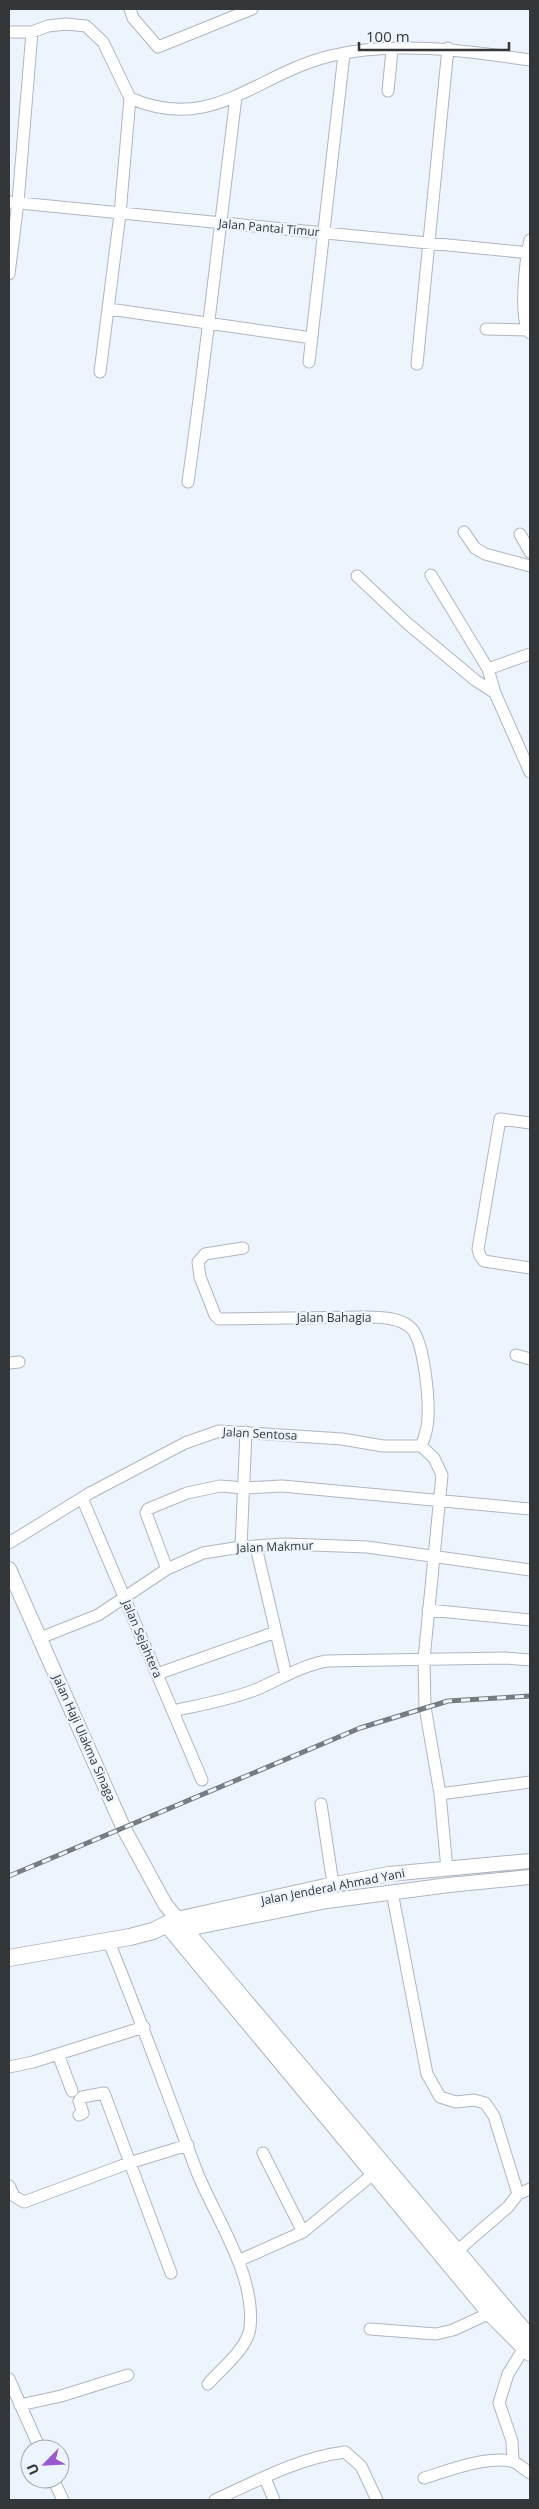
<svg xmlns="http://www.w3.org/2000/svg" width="539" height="2509" font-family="'Open Sans',sans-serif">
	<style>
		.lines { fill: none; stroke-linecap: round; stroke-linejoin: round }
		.minor-casing { stroke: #afb6bf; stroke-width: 13 }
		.major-casing { stroke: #afb6bf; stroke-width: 16 }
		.highway-casing { stroke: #afb6bf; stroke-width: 18 }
		.minor { stroke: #fff; stroke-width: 11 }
		.major { stroke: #fff; stroke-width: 14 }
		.highway { stroke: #fff; stroke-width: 16 }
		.rail-casing { stroke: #777c81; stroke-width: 5 }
		.rail { stroke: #ecf4fd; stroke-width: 3; stroke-dasharray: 9; stroke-linecap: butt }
		.labels { text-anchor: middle; stroke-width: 4.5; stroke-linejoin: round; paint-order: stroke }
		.street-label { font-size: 12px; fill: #34373a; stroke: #ecf4fd }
	</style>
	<rect width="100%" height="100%" fill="#ecf4fd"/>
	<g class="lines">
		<defs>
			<path id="minor" d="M130,9L133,18L158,47L252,9
				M9,32H32L48,26L66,24L86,26L103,42L130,98L120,214L100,372
				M388,91L392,50
				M130,98C212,134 256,74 330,56C393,40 468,51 530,60
				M9,202L530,253
				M530,240C526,257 518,321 530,333
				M9,274L18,202L32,32
				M109,309L312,338
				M486,329L528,330
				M309,362L344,54
				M417,364L448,48
				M188,482C206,354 220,226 236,97
				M464,532L475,548L485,554L530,566
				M520,534L530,552
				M431,575L488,669L495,693L530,772
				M357,576L408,624L475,680L495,693
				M488,669L530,654
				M530,1123L500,1119L478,1249L480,1256L484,1261L530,1268
				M243,1248L205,1254L198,1262L200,1277L215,1315L219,1319L364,1317C379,1317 401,1317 412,1329C424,1343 429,1397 428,1416C428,1427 425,1437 421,1446
				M516,1355L530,1359
				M9,1363L19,1362
				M82,1498L202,1780
				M9,1543L90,1493L185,1443L219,1431L342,1439L383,1446H421L434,1458L442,1475L424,1659L425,1707L440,1794L447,1869
				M241,1547L246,1432
				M256,1547L286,1675
				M167,1569L146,1513L148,1509L187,1493L220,1486L244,1488L282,1486L530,1509
				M428,1610L530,1620
				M40,1638L98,1615L167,1569L203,1553L241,1547L285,1544L367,1547L530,1570
				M157,1674L276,1632
				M173,1711C200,1705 229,1700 255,1690C279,1680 300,1666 326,1661L506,1658L530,1660
				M440,1794L530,1782
				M321,1804L333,1884
				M392,1892L427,2074L440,2097L456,2102L474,2100L485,2103L494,2116L518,2194L508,2207L457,2251
				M109,1942C140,2018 168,2095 197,2172C216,2219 256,2275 250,2328C247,2349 222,2368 208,2384
				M58,2054L72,2091
				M9,2067L33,2062L144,2027
				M79,2115L83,2113L79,2101L82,2097L104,2093L171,2273
				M263,2153L303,2232
				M9,2186L14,2196L24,2202L129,2163L188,2145
				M518,2194L530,2189
				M238,2261L303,2232L373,2174
				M370,2329L436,2334L453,2330L490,2313
				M9,2379L40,2449
				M20,2405L61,2396L128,2375
				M513,2462L512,2441L499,2403L508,2374L524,2348
				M265,2478L274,2500
				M424,2478C447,2471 491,2454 514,2462C519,2464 525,2470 530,2473
				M53,2479L63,2500
				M215,2500C257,2481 298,2458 345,2452L361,2466L377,2500"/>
			<path id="major" d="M9,1569L123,1827L165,1904L177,1919L325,1886L389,1874L530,1861
				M182,1930L327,1901L449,1885L530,1877"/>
			<path id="highway" d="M170,1928L490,2313L530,2353
				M9,1958L130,1937L153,1931L177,1919L182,1930L193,1940L530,2338"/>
		</defs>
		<!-- minor casing -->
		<use href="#minor" class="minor-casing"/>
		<!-- major casing -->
		<use href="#major" class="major-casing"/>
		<!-- highway casing -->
		<use href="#highway" class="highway-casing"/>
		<!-- minor -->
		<use href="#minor" class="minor"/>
		<!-- major -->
		<use href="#major" class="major"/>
		<!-- highway -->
		<use href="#highway" class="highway"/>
		<defs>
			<path id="rail" d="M9,1876L360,1728L448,1701L530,1696"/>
		</defs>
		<!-- rail casing -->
		<use href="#rail" class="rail-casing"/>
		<!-- rail -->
		<use href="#rail" class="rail"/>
	</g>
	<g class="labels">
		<!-- street labels -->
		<g class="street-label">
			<text transform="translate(269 228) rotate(5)" y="4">Jalan Pantai Timur</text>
			<text x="334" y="1322">Jalan Bahagia</text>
			<text transform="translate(260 1434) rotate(3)" y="4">Jalan Sentosa</text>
			<text transform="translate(275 1547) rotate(-2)" y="4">Jalan Makmur</text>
			<text transform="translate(142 1639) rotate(67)" y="4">Jalan Sejahtera</text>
			<text transform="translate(84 1738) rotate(66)" y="4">Jalan Haji Ulakma Sinaga</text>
			<text transform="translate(333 1887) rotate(-11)" y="4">Jalan Jenderal Ahmad Yani</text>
		</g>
	</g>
	<!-- border -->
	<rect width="539" height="2509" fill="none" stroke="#34373a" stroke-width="20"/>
	<!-- north arrow -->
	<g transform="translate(45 2464) rotate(246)"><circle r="24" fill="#ecf4fd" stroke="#a2a8af"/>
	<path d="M0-4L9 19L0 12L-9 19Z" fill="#9a59cf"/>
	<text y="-8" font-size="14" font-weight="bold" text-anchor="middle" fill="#34373a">U</text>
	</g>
	<!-- scale -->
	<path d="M359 42v8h150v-8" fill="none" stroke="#34373a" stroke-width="2.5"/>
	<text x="366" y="42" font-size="15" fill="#34373a" stroke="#ecf4fd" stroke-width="4" paint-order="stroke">100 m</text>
</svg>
